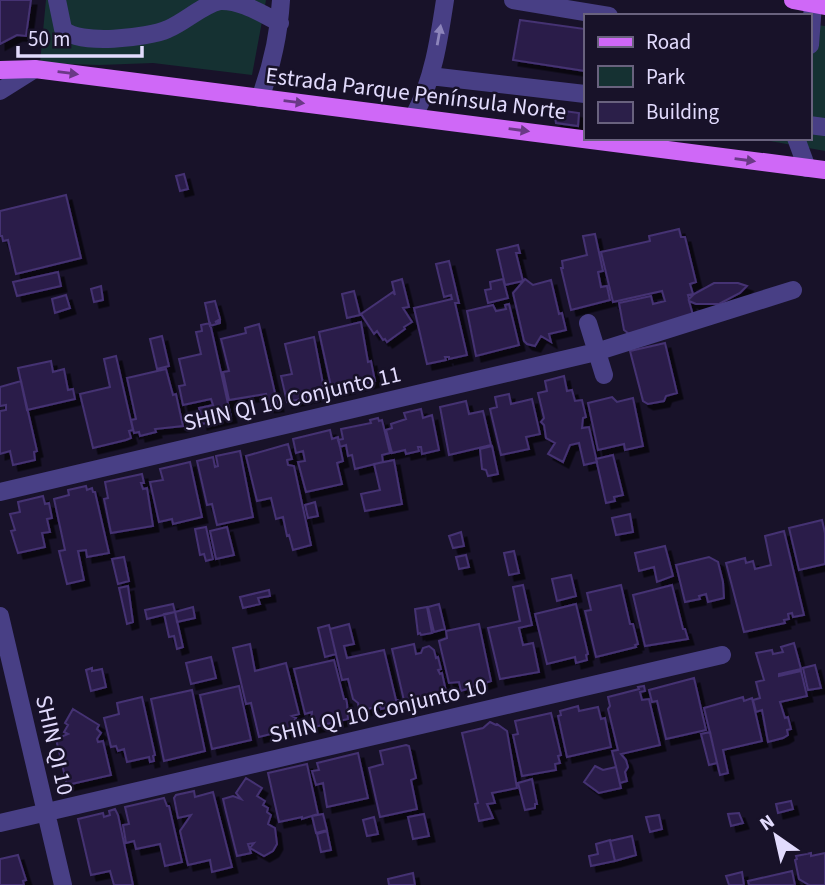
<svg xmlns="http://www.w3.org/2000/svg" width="825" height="885" font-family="'Source Sans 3',sans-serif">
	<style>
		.green { fill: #153132 }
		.building { fill: #2b1f49; stroke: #453273; stroke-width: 2; filter: url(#shadow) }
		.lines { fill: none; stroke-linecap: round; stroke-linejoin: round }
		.minor { stroke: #483f85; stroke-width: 18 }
		.major { stroke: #cf68f7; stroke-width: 18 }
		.oneway { fill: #8d85bb }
		.oneway2 { fill: #6a3986 }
		.labels { text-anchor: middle; stroke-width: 5; stroke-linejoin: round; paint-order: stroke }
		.street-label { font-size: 23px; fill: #e2dbfd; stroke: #181229 }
	</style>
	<defs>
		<filter id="shadow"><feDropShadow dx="5.5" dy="5.5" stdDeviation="0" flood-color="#0009"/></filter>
	</defs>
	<rect width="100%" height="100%" fill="#181229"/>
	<!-- green -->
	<path class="green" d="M46,0H266L252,75L153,63L99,65L40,63Z
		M809,24L825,26V151L754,138H809Z"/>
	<!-- building -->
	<path class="building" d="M0,0H31L26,36L17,35L0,44Z
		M520,20L585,29V71L513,60Z
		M557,110L579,113L578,126L556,123L554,112L557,113Z
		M184,174L188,189L180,191L176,176Z
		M66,195L81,258L16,274L8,240L3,241L2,236H0V211Z
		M679,229L681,237H685L696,282L690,284L693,294L688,295L689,299L694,294L714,283H738L747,286L740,293L719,304H696L689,301L693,315L629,334L624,330L619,303L651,296L653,304L665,301L662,291L613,302L601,252L650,241L649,236Z
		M595,234L603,271L598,272L601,287L607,286L610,300L571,310L561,268H563L562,261L587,255L583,236Z
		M518,245L520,253H516L523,281L505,285L497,250Z
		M449,261L459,303H455L467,355L449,359V357H445L446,360L427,364L414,308L452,299L451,295L444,297L436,264Z
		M58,272L61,286L17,296L13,282Z
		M402,279L409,307L403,308L412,322L404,327L405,329L387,342L385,339L383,340L377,331L374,334L361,314L393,292L395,295L392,282Z
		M503,279L508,298L488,303L485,290L491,289L490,282Z
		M525,279L533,285L551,280L559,314L562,313L566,330L549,334L551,342L541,336L535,346L527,344L524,341L513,293Z
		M101,286L103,300L94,302L91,289Z
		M354,291L360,315L347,318L342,294Z
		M66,295L70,308L55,313L52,299Z
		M215,301L220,319L215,322L220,321V323L210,326L205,303Z
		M509,304L519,345L476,356L467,311L493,305L496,311L506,309L505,305Z
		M361,322L368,362L371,361L375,381L356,386L354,380L351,383L347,382L349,388L332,391L319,332Z
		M210,323L231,417L202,424L199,408L213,405L211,399L183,405L179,386L185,385L179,359L201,354L196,332L202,331L201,325Z
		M259,324L278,406L269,407L266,394L229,400L223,372L229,371L221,339L246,333L245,328Z
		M162,336L169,366L157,369L150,339Z
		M314,337L325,394L309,397V393L306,394V398L287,402L281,376L292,374L285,344Z
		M665,343L677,393L666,396L664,401L648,404L643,401L630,351Z
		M116,356L133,430L129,431L131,438L126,440L93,448L80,394L110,387L104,359Z
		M51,361L53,372L64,369L68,390L73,389L75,399L27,410L18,368Z
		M166,369L173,395L176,394L183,426L155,429L156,432L140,436L139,432L134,433L131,420L136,419L127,378Z
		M564,376L567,391L572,390L575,401L582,400L586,417L583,418L582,428L589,427L597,462L584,465L579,443L570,445L563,462L548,454L555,443L546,438L544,425L541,422L544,418L538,393L547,391L545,381Z
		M21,381L37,451L34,452L35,460L13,465L10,451L0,454V411L6,410V405L0,406V387Z
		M509,394L511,404L532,399L540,434L526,437L529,449L501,455L490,409L497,407L495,397Z
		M612,397L617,402L633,398L643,446L625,450L624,444L598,450L588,403Z
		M466,401L469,414L483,411L491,445L449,455L440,407Z
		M421,409L423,418L432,415L439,450L422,454L421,447H418L419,451L406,454L405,450L392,453L386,430L392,428L391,424L406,419L404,413Z
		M378,418L379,421L382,420L390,453L382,455L383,462L355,469L352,455L348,456L346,445L340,447L338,440L343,439L341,429L371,423L370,420Z
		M330,430L332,439L338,437L343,461L337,463L342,484L306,492L298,462L305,461L303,451L296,453L293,439Z
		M288,444L292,459L287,460L288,465L294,466L311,545L293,550L289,535L287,536L283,517L276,519L271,498L257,501L246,456Z
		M492,446L498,474L488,476L486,470L482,469L480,449Z
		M240,451L253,517L217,525L212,504L207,505L197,461L213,457L215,467L218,466L216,456Z
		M613,455L623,495L614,497L615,501L606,503L596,459Z
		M394,460L402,504L365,511L361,494L380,490L374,464Z
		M190,462L202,517L173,524L172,519L159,522L150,482L163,480L160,469Z
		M142,474L144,483H141L143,489L147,488L153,526L111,533L104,499L108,498L105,482Z
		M86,486L87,490L92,488L93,492H95L109,553L87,557L86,550L78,551L84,580L67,584L59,551L65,550L54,499L69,495L68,490Z
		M43,496L45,504L49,503L52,518L47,519L50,532L42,533L45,547L18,553L11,531L15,530L10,514L20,512L18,502Z
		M315,502L318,516L308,518L305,505Z
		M630,514L633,532L616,535L612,518Z
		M822,520L825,533V564L799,570L789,528Z
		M206,527L213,559L206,561L204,554L200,555L195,529Z
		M227,527L234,555L216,559L210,531Z
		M784,531L804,615L793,617L792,613L788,614L789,619L784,620L785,623L744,632L726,563L745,558L746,563L753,561L755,569L771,565L765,536Z
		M461,532L464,546L453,548L449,536Z
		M665,546L673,576L657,582L654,567L639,571L635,553Z
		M514,551L519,573L509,575L504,553Z
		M466,555L469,567L459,569L456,557Z
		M124,557L129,581L118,584L112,559Z
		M709,557L718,562L723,582L724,598L708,602L706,594L699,596L700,599L685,602L676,565Z
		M571,575L576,596L557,601L552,579Z
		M523,585L532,625L519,628L523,645L533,643L539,672L500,679L488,628L520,621L513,587Z
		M621,585L630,624H633L638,644L635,645L636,647L596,657L585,611L591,610L587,593Z
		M672,585L683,629H685L688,639L645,646L633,595Z
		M128,586L133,622L127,624L119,588Z
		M269,590L270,596L258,598L260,604L243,608L240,597Z
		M173,604L175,612L147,619L145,610Z
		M439,604L445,629L434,632L428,607Z
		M576,604L588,654L586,655L587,660L576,663L575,657L547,664L535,614Z
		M193,607L195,618L177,622L175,612Z
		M427,607L432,633L421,635L420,633L418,634L415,609Z
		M175,612L183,647L177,649L174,636L169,637L164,614Z
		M349,624L354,644L344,646L347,658L384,650L396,700H398L399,705L381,709L380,706L359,711L358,703L353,699L348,679L342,680L330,629Z
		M479,624L491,681L461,691L459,682L449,683L439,641L447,638L446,631Z
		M329,625L336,654L325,657L318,628Z
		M794,643L801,669L779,674V676L801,671L807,696L780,702L785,718L788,717L791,729L787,730L788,735L783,738L768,742L762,710L756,712L753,700L760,698L756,682L764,680L756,653L772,650L773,654L783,652L781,647Z
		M250,644L255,671L286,663L299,714L292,716L296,718L286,733L275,726L271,734L259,737L251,703L246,704L233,648Z
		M414,644L416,654L421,653L423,648L429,646L434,650L436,658L438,657L441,669L438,670L440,674L442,673L447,696L433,699L431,694L420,697L421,701L405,705L392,649Z
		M211,657L216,678L191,684L186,663Z
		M334,660L344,699H346L347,703L348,719L310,728L312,712L305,714L294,669Z
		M815,665L821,688L808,690L803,668Z
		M92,668V671L102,669L106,687L91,691L86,670Z
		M694,678L706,730L666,739L657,701L652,702L649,690Z
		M239,686L251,740L212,749L200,695Z
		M644,686L645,691L640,692L642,700L649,699L660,745L621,754L626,760L628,767L625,772L627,781L620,783L612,751L618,750L608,709L610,706L608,697L639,689L638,687Z
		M192,690L205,751L164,761L151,699Z
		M142,697L155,755L153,756L154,761L150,762L149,757L127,762L124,749L118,751L116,746L111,747L104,718L119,714L117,703Z
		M743,697L744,701L752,698L762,741L723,750L728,773L720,775L704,708Z
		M578,706L579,711L598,707L601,719L605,718L611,747L567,757L558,716L561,715L560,711Z
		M73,709L99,725L97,729L101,733L97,739L98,742L103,741L111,775L67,785L56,739L68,734L64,732L68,725L65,723Z
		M551,713L561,755L558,756L560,763L555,764L556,770L522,776L513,735L518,734L515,721Z
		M490,722L496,725L497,724L507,731L517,788L492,793L495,803L487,804L493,818L479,821L475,804L478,803L462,733L483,728Z
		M710,732L717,763L709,765L701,734Z
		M406,745L409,746L416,778L411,780L417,809L380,817L369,768L383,764L380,751Z
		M358,753L368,798L327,807L323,783L316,785L312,771L319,770L317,763Z
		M307,764L318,814L302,819V817L279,822L268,773Z
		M595,766L603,770L616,767L621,788L599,793L584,782Z
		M246,778L262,788L257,796L265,801L263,805L268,808L267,812L271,815L268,824L275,828L277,844L273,851L264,856L250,848L254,843L248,844L251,853L237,856L226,812L223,799L233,796L241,799L236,793Z
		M532,779L537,804H535V808L525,810L518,783Z
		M194,791L195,797L213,792L232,867L212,872L210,860L188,865L180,831L191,815L178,818L174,798L176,795Z
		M164,798L167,806H169L182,862L165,866L160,844L136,849L134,841L126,843L123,825L129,824L125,807Z
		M791,801L793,809L778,813L776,804Z
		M115,809L118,815L133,885H114L110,871L91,875L78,819L103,813L104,817L110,815L109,811Z
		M739,813L743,823L731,826L728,814Z
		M323,814L327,830L316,833L312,816Z
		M424,814L429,836L413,839L408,817Z
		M659,815L662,829L650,832L646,817Z
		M374,817L378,834L367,836L363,820Z
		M327,831L331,850L321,852L317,834Z
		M632,836L636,855L615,861L610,841Z
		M610,840L615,861L591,866L589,856L598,854L596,844Z
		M811,853V856L825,853V885H809L799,879L795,860L797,859L796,856Z
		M18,855L26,880L23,881L24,885H0V859Z
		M792,871L795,885H749L748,881Z
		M742,872L744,885H729L726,876Z
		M413,873L415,885H389L388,879Z"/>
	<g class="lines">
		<!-- minor -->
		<path class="minor" d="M57,0L63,29C78,46 148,38 168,29C185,22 202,5 220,1C241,0 262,14 280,23
			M513,0L609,16
			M810,45L813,4
			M430,76L585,94
			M0,91L35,69
			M260,98C272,66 279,34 281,0
			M414,116C433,80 439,40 445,0
			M809,125L825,127
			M796,138L807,168
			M588,323L604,375
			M0,492L596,352L793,290
			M0,616L63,885
			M0,823L722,655"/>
		<!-- major -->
		<path class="major" d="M793,0L825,6
			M0,70L35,69L825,170"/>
	</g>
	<!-- one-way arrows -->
	<defs><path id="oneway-solid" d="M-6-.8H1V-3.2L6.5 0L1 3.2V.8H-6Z" transform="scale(1.75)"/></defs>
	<use class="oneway" href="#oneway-solid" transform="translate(439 35) rotate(-80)"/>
	<g class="oneway2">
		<use href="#oneway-solid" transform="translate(68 73) rotate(7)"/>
		<use href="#oneway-solid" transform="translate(294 102) rotate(7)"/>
		<use href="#oneway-solid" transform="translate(519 130) rotate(8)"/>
		<use href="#oneway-solid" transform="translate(745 160) rotate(8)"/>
	</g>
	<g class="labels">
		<!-- street labels -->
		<g class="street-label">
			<text transform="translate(416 93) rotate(7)" y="8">Estrada Parque Península Norte</text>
			<text transform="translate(292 398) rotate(-13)" y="8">SHIN QI 10 Conjunto 11</text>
			<text transform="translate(378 710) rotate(-13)" y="8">SHIN QI 10 Conjunto 10</text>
			<text transform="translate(55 745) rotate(77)" y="8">SHIN QI 10</text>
		</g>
	</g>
	<!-- legend -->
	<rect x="584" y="14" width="228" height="126" fill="#181229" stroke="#69627e" stroke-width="2"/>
	<rect x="598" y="37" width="35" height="10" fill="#cf68f7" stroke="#69627e" stroke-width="2"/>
	<text x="646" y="49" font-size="21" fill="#e2dbfd">Road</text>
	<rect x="598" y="66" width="35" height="21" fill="#153132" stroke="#69627e" stroke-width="2"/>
	<text x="646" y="84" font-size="21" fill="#e2dbfd">Park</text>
	<rect x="598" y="102" width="35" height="21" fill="#2b1f49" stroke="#69627e" stroke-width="2"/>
	<text x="646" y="119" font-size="21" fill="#e2dbfd">Building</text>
	<!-- north arrow -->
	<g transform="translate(776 836) rotate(326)" stroke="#181229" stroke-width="5" paint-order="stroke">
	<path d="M0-5L12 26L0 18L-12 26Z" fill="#e2dbfd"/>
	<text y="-10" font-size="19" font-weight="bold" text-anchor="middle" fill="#e2dbfd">N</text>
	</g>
	<!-- scale -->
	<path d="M18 46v10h124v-10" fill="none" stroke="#e2dbfd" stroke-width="3.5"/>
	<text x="28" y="46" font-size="21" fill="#e2dbfd" stroke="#181229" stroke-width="5" paint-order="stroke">50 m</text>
</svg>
